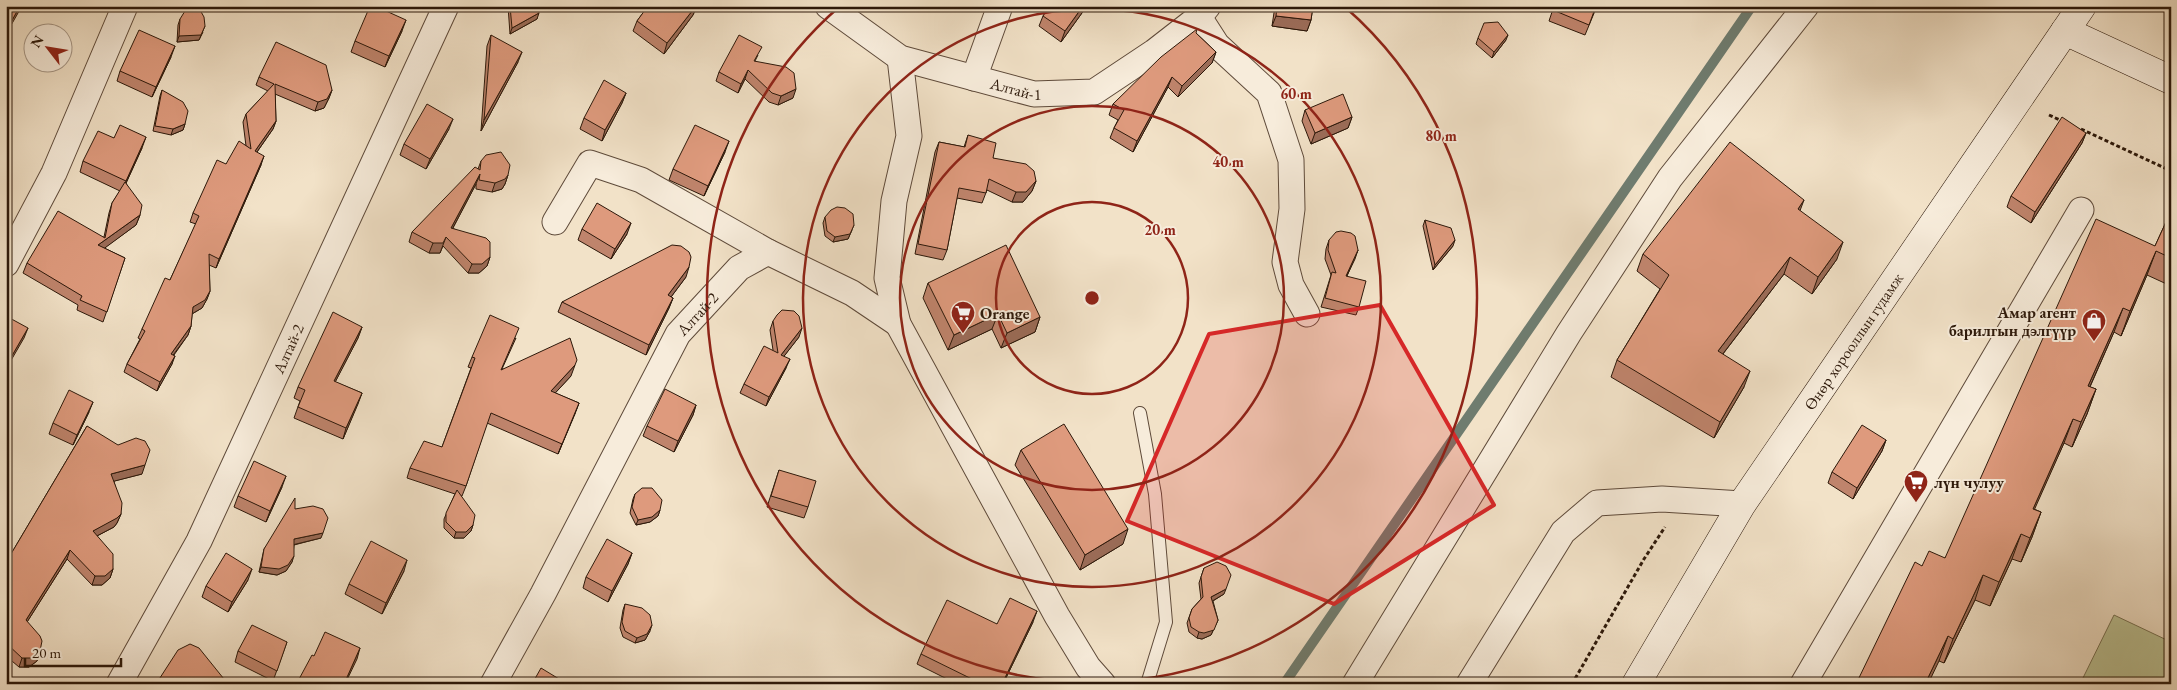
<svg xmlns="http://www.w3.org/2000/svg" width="2177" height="690" font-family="'EB Garamond',serif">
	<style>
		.green { fill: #bbc395; stroke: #746e50 }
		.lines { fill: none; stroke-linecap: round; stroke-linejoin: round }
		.stream { stroke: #6f7c6f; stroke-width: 10 }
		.lane-casing { stroke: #5e4a3a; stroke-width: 14 }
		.street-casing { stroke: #5e4a3a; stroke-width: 27 }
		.secondary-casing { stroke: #2c180a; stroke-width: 29 }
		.path { stroke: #2c180a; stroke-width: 3; stroke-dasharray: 4 2.5; stroke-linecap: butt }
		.lane { stroke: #f7ecdb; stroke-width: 12 }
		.street { stroke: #f7ecdb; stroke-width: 25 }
		.secondary { stroke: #f7ecdb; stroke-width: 28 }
		.wall { fill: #bf846c; stroke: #2c180a }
		.shaded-wall { fill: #9b6c58; stroke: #2c180a }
		.building { fill: #de9a7d; stroke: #2c180a }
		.marked { fill: #d62828; fill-opacity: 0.2; stroke: #d62828; stroke-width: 4; stroke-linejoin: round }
		.ring { fill: none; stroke: #8f2418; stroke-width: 2.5 }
		.labels { text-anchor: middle; stroke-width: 4; stroke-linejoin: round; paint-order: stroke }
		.street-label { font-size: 16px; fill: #2c180a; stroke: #f7ecdb }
		.poi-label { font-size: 16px; font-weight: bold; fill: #2c180a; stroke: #f7ecdb; text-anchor: start }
		.centre { fill: #8f2418; stroke: #f7ecdb; stroke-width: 2.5 }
		.ring-label { font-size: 15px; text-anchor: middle; font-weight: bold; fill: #8f2418; stroke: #f7ecdb; stroke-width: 4; stroke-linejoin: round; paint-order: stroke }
	</style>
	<rect width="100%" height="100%" fill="#f2e2c8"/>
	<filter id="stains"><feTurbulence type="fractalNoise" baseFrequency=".004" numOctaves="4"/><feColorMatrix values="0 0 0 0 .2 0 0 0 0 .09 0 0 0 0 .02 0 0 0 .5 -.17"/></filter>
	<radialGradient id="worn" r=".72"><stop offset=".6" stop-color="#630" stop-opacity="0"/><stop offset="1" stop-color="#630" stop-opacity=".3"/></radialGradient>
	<!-- green -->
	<path class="green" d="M2114,615L2171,642V684H2080Z"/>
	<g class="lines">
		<!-- stream -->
		<path class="stream" d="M1284,684L1752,6"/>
		<defs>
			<path id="lane" d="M1140,413L1155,494L1166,622L1147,684"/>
			<g id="street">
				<path id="s1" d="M828,6L900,58L1034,94L1094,92L1154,52L1199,17L1208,6"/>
				<path d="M1199,17L1217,45L1269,93L1291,160L1292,209L1285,262L1291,285L1307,314"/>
				<path d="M900,58L909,136L894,201L887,278L898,324L1057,616L1088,667L1103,684"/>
				<path d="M974,78L1000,6"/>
				<path d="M555,222L590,163L641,180L768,252"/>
				<path d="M6,264L54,173L125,6"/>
				<path id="s2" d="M119,684L199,541L446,6"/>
				<path id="s3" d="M493,684L543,594L678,334L739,268L768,252L852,293L898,324"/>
				<path d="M1355,684L1569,333L1670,178L1806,6"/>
				<path d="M1469,684L1563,532L1597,503L1662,499L1742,504"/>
				<path d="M1803,684L2081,210"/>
			</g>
			<g id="secondary">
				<path d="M2065,31L2171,80"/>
				<path id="s4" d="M1636,684L1742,504L2082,6"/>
			</g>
		</defs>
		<!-- lane casing -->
		<use href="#lane" class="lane-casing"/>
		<!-- street casing -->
		<use href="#street" class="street-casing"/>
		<!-- secondary casing -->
		<use href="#secondary" class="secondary-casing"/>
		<!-- path -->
		<path class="path" d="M2049,115L2064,122
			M2081,129L2171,171
			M1572,684L1644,559L1665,527"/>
		<!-- lane -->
		<use href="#lane" class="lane"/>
		<!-- street -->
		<use href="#street" class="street"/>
		<!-- secondary -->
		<use href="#secondary" class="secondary"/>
	</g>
	<!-- wall -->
	<path class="wall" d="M508,6H539L537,19L510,34Z
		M648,6H697L693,15L664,54L633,31L637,21Z
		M742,6H756L752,12Z
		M1050,6H1087L1061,42L1039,26L1043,16Z
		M1275,6H1313L1311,20L1307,31L1272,26Z
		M1554,6H1597L1585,35L1549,21Z
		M180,19L203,32L199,40L177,42L178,25Z
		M402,31L385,67L351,52L355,41Z
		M1196,33L1216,52L1212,63L1178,97L1168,87L1133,152L1110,138L1114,128L1118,120L1109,115L1113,104Z
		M491,35L518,62L481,131L487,46Z
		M1478,38L1506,40L1492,58L1476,44Z
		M758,55L755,61L793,98L778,105L769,102L745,79L738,93L716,81L719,72Z
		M171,57L152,97L117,81L120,71Z
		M259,77L332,90L329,98L324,108L315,111L275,94L276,121L273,129L257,152L261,165L216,268L209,265L210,291L207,299L202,308L192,314L191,326L188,335L174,355L172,364L157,391L124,372L127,364L140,339L138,338L142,329L170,280L196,224L190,222L193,213L226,164L246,146L243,122L246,114L268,91L256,85Z
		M162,90L185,124L183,130L171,135L153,131L160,96Z
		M626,93L622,103L602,141L580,129L584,118Z
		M1305,110L1352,117L1348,128L1311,144L1302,121Z
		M449,129L426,169L400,155L404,144Z
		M2086,133L2082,143L2031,223L2007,207L2011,196Z
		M968,135L993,158L1036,181L1032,191L1023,202H1012L987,190L982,203L957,198L947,250L943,260L915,254L935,152L939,142L964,147Z
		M114,138L142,148L126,183L140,215L136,225L104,248L125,258L103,322L77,310L78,305L23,273L27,263L104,237L109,213L112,203L120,191L80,172L83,161Z
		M725,152L704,196L669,180L673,169Z
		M481,161L508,175L505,184L502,189L492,192L476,189V184L453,228L490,257L487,266L479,273H468L443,246L440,253H429L409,242L412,232L478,169Z
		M1800,211L1837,259L1812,294L1784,274L1723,354L1744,387L1714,438L1611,377L1617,360L1660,289L1637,271L1643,254Z
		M2171,211V286L2147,275L2121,336L2114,332L2090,387L2096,389L2087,414L2072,447L2064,443L2034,509L2041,512L2032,537L2021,562L2012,559L1990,606L1975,600L1944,663L1939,661L1922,566L1945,558L2155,246Z
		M825,217L852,230L848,239L833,242L825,236L823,223Z
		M1425,220L1453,246L1433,270L1423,226Z
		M582,229L627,234L611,259L578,240Z
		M1329,240L1358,250L1347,276L1359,307L1356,315L1321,307L1331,275L1325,259L1326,249Z
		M686,277L671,297L673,298L669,308L646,355L558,312L562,302Z
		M928,283L1040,317L1035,332L1001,348L992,329L948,350L923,298Z
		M773,321L799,337L784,356L786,368L766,406L740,393L744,384L773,350L770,330Z
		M362,327L358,338L335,382L362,393L343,439L294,418L300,401L294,398L298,387Z
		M516,338L502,369L571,376L555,393L579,403L558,454L487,423L466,486L462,496H461L473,525L471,531L464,538H454L444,528V519L455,494L407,478L410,468L442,447L471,368L468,367L472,357Z
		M696,405L693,415L674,452L643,436L647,426Z
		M89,412L73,445L49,434L53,423Z
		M87,426L142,474L114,481L121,514L117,523L114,527L97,536L113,569L110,578L102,585H92L67,559L27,622L40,651L37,661L29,667H19L6,656V557L8,559Z
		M1886,440L1882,451L1853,499L1828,483L1832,472Z
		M1021,450L1123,544L1080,570L1015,465Z
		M779,470L808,507L804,518L767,507Z
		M282,487L266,522L234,507L238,496Z
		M635,494L660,510L658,516L650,522L636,525L630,513L633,499Z
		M295,509L321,538L294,545L292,562L286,571L277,575L259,572L264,549Z
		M632,553L628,564L608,602L583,588L586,577Z
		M1204,568L1224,594L1213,601L1218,620L1211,635L1202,639L1197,638L1189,632L1187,623L1192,609L1201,599L1199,583Z
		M404,571L382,614L345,594L349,584Z
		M248,580L228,612L202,597L206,586Z
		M625,604L650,631L645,640L635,643L623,637L620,628L623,610Z
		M1033,622L1003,684H957L917,664L921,654L997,624Z
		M287,642L273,681L235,662L238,651Z"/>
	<!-- shaded-wall -->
	<path class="shaded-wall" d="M20,6H22L6,34V31Z
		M696,6H697L693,15L664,54L667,43Z
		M1083,6H1087L1061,42L1065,31Z
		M539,13L537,19L510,34L512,28Z
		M1276,16L1311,20L1307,31L1272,26Z
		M406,20L402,31L385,67L389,56Z
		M205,26L199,40L177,42L179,36Z
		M1508,35L1506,40L1492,58L1494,52Z
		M175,46L171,57L152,97L156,87Z
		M522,52L518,62L481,131L484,120Z
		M1216,52L1212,63L1178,97L1182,86Z
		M748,70L745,79L738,93L741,84Z
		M1172,77L1168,87L1133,152L1137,141Z
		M796,89L793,98L778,105L781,96Z
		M332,90L329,98L324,108L315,111L318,102Z
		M626,93L622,103L602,141L605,130Z
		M1352,117L1348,128L1311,144L1315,133Z
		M453,119L449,129L426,169L430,159Z
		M276,121L273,129L252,159L255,151Z
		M185,124L183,130L171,135L173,129Z
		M2086,133L2082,143L2031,223L2035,212Z
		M146,137L142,148L122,192L126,181Z
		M729,141L725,152L704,196L708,186Z
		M264,156L261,165L216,268L219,259Z
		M480,174L476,184L448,237L451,228Z
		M508,175L505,184L502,189L492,192L495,183Z
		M1036,181L1032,191L1023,202H1012L1016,192Z
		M1804,200L1798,216V209Z
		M140,215L136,225L94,256L98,245Z
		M631,223L627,234L611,259L615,249Z
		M854,225L848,239L833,242L835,237Z
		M446,237L440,253H429L433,243Z
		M1455,240L1453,246L1433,270L1435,265Z
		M1843,242L1837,259L1812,294L1818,277Z
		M1358,250L1355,259L1343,284L1346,276Z
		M2156,251L2147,275L2121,336L2130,311Z
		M490,257L487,266L479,273H468L472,264Z
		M1790,257L1784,274L1712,368L1718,351Z
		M689,267L686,277L665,305L668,295Z
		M210,291L207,299L202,308L190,315L193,307Z
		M673,298L669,308L646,355L649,345Z
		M2123,308L2114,332L2079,411L2088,386Z
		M998,314L992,329L948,350L954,335Z
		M1040,317L1035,332L1001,348L1007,333Z
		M191,326L188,335L168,362L171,354Z
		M362,327L358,338L330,392L334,381Z
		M28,328L24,338L6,369V366Z
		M802,328L799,337L778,364L781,355Z
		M175,356L172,364L157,391L160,382Z
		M790,359L786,368L766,406L769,397Z
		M575,365L571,376L547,402L551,391Z
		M1750,371L1744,387L1714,438L1720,422Z
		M2096,389L2087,414L2072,447L2081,422Z
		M362,393L358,404L343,439L346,428Z
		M93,402L89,412L73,445L77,435Z
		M579,403L575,414L558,454L562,444Z
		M696,405L693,415L674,452L678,441Z
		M2073,419L2064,443L2024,533L2033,509Z
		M1886,440L1882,451L1853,499L1857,488Z
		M145,465L142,474L107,483L111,474Z
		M286,476L282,487L266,522L270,511Z
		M660,510L658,516L650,522L636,525L638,520Z
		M2041,512L2032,537L2021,562L2030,538Z
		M121,514L117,523L114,527L89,540L93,531Z
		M473,525L471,531L464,538H454L456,532Z
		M1128,529L1123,544L1080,570L1085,555Z
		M323,533L321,538L292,545L294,539Z
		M2021,534L2012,559L1990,606L1999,582Z
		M70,550L67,559L22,630L26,620Z
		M632,553L628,564L608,602L612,591Z
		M294,556L292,562L286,571L277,575L259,572L261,567Z
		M407,560L404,571L382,614L386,603Z
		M113,569L110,578L102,585H92L95,576Z
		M252,569L248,580L228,612L232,602Z
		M1983,575L1975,600L1944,663L1953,639Z
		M1226,589L1224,594L1209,603L1211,597Z
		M1037,611L1033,622L1003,684H1002Z
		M1218,620L1211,635L1202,639L1197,638L1199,632Z
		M652,625L650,631L645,640L635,643L637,638Z
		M1948,636L1939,661L1928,684H1925Z
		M360,648L357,659L345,684H344Z
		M40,651L37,661L29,667H19L22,658Z"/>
	<!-- building -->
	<path class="building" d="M6,6H20L6,31Z
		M370,6H375L406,20L389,56L355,41Z
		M510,6H539V13L512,28Z
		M648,6H696L667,43L637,21Z
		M1050,6H1083L1065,31L1043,16Z
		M1277,6H1313L1311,20L1276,16Z
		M1554,6H1596L1589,25L1553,10Z
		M200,10L204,17L205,26L201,35L179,36L180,19L185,11Z
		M1498,22L1508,35L1494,52L1478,38L1484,23Z
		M1197,29L1196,33L1216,52L1182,86L1172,77L1137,141L1114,128L1124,110L1113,104L1161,57Z
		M139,30L175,46L156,87L120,71Z
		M491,35L522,52L484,120Z
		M739,35L762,47L754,61L786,67L794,73L796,89L781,96L772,93L748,70L741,84L719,72Z
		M276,42L326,65L332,90L327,99L318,102L275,84L276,121L255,151L264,156L219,259L209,254L210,291L205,300L193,307L191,326L171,354L175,356L160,382L127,364L145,331L142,329L165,278L170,280L199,216L193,213L217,160L226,164L239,141L251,149L246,114L274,84L259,77Z
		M604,80L626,93L605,130L584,118Z
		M162,90L183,102L188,111L185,124L173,129L155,126Z
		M1343,94L1352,117L1315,133L1305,110Z
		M427,104L453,119L430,159L404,144Z
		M2062,117L2086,133L2035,212L2011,196Z
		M120,125L146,137L126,181L83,161L98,131L114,138Z
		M695,125L729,141L708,186L673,169Z
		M968,135L996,143L993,158L1026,164L1034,171L1036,181L1026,192H1016L989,179L986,193L959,188L947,250L918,244L939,142L965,147Z
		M1730,142L1804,200L1798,209L1843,242L1818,277L1790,257L1718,351L1750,371L1720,422L1617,360L1669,275L1643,254Z
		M501,152L510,165L508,175L505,179L495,183L479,180L480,174L451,228L486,238L490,242V257L482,264H472L446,237L443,243H433L412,232L475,167L480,170L481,161L486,155Z
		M125,182L142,205L140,215L98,245L125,258L107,312L80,300L82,296L27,263L58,211L105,238L112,203Z
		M597,203L631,223L615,249L582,229Z
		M837,207L845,208L853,214L854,225L850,234L835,237L827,231L825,217L831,210Z
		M2171,211V258L2156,251L2130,311L2123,308L2088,386L2096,389L2081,422L2073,419L2033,509L2041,512L2030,538L2021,534L1999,582L1983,575L1953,639L1948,636L1925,684H1856L1915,562L1922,566L1929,551L1945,558L2096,219L2155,246Z
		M1425,220L1451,228L1455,240L1435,265Z
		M1341,231L1351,233L1355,236L1358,250L1346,276L1366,281L1359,307L1325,298L1332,272L1336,273L1328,250L1329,240L1336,232Z
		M672,245L681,246L689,252L691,257L689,267L668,295L673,298L649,345L562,302Z
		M1006,245L1040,317L1007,333L998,314L954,335L928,283Z
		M782,310L794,311L799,316L802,328L781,355L790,359L769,397L744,384L764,346L778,353L773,321L777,315Z
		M333,312L362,327L334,381L362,393L346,428L298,407L305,390L298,387Z
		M490,315L519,328L501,370L570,338L577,360L575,365L551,391L579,403L562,444L491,413L466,486L410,468L424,441L442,447L475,358L472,357Z
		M6,316L28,328L6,366Z
		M665,389L696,405L678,441L647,426Z
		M69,390L93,402L77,435L53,423Z
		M1064,424L1128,529L1085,555L1021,450Z
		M1862,425L1886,440L1857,488L1832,472Z
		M87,426L118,445L136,438L145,441L150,450L145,465L111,474L122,503L121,514L117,518L93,531L113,554V569L105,576H95L70,550L26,620L40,636L42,641L40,651L33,658H22L6,643V557L8,559Z
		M254,461L286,476L270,511L238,496Z
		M779,470L816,481L808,507L771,496Z
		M642,488H652L662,500L660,510L652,517L638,520L632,507L635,494Z
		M457,490L475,515L473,525L466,532H456L446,522V513Z
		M295,498V509L313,506L323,509L328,518L323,533L294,539V556L288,565L279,569L261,567L264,549Z
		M607,539L632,553L612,591L586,577Z
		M371,541L407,560L386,603L349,584Z
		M226,553L252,569L232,602L206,586Z
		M1217,562L1226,566L1231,575L1226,589L1211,597L1218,620L1214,630L1204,633L1199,632L1191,627L1189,618L1192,609L1203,597L1201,577L1204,568Z
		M1010,598L1037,611L1002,684H982L921,654L947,600L997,624Z
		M625,604L642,608L650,615L652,625L647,634L637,638L625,631L622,622Z
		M252,625L287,642L277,671L238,651Z
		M325,632L360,648L344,684H301V683L298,681L312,655L314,656Z
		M190,644L199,648L228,684H156L178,650Z
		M541,668L564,682L563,684H532Z"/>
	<!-- marked area -->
	<path class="marked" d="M1380,305L1494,505L1334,604L1127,521L1209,334Z"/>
	<!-- distance rings -->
	<g class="ring">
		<circle cx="1092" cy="298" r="96"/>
		<circle cx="1092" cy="298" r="192"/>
		<circle cx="1092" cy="298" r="289"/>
		<path d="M1345 7A385 385 0 1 1 839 7"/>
	</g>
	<!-- icons -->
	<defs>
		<symbol id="supermarket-pin" viewBox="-11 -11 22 30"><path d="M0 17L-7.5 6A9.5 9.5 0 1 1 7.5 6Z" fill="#8f2418" stroke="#f7ecdb"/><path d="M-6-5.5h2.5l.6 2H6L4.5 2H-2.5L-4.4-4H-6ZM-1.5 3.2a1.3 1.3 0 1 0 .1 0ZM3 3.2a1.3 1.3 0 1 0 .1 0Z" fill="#fff"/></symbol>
		<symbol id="shop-pin" viewBox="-11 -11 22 30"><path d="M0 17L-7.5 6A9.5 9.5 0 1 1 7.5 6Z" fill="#8f2418" stroke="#f7ecdb"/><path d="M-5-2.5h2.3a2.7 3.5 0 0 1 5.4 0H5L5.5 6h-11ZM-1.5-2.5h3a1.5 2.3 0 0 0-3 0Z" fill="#fff"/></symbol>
	</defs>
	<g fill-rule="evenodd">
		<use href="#supermarket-pin" x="949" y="299" width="28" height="38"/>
		<use href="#shop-pin" x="2080" y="307" width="28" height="38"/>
		<use href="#supermarket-pin" x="1902" y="468" width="28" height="38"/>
	</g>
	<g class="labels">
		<!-- street labels -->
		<g class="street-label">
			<text dy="6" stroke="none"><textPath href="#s1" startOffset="209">Алтай-1</textPath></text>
			<text dy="6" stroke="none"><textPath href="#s3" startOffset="424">Алтай-2</textPath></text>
			<text dy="6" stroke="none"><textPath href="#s4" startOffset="406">Өнөр хорооллын гудамж</textPath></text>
			<text dy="6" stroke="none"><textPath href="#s2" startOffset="376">Алтай-2</textPath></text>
		</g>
		<!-- poi labels -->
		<g class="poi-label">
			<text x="2076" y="318" text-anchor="end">Амар агент<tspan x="2076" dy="18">барилгын дэлгүүр</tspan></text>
			<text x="980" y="319">Orange</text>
			<text x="1934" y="488">лүн чулуу</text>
		</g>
	</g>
	<circle cx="1092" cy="298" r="8" class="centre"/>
	<g class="ring-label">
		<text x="1296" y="99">60 m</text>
		<text x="1441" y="141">80 m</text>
		<text x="1228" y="167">40 m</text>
		<text x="1160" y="235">20 m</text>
	</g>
	<!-- margin -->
	<rect width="2177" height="690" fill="none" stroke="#f2e2c8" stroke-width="25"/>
	<rect x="8" y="8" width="2162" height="675" fill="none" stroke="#2c180a" stroke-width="2.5"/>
	<rect x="12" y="12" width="2152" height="665" fill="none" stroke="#2c180a"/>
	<!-- north arrow -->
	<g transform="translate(48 48) rotate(301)"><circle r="24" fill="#f7ecdb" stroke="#a69787"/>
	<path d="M0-4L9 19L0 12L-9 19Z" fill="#8f2418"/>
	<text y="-8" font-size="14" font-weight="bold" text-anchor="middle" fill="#2c180a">N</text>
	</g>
	<!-- scale -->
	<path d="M25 658v8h96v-8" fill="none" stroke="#2c180a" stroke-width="2.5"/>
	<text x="32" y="658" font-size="15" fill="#2c180a" stroke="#f7ecdb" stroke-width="4" paint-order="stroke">20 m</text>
	<rect width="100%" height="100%" filter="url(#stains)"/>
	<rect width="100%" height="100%" fill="url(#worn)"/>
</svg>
